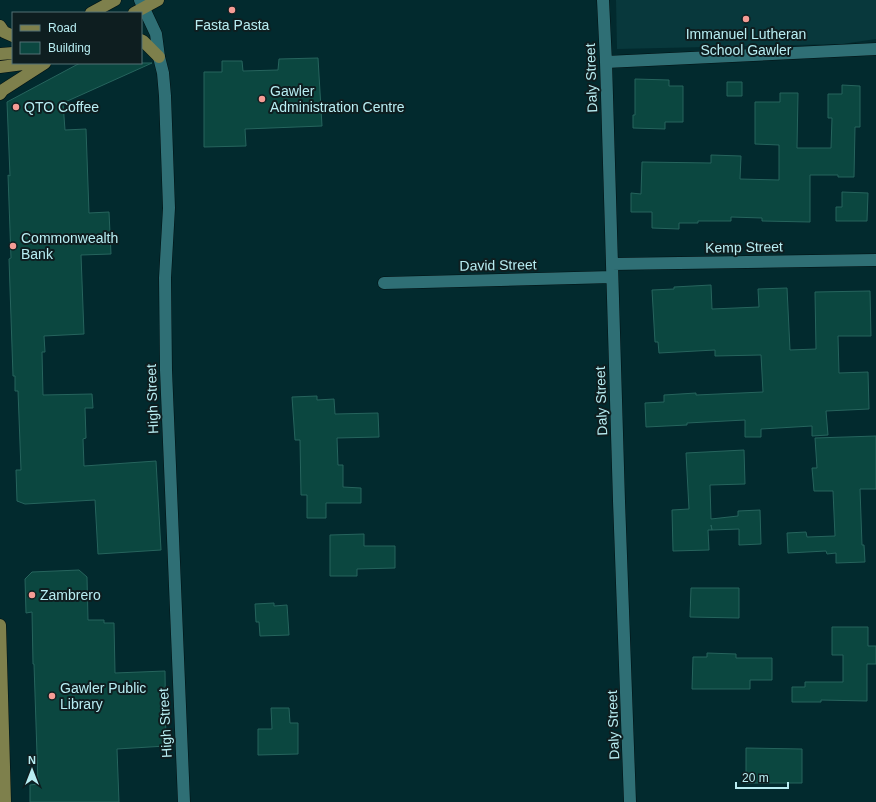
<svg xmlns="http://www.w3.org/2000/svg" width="876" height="802" font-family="Arial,sans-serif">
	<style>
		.built { fill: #08383c }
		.building { fill: #0b4740; stroke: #26645d }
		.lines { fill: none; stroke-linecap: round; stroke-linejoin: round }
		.minor-casing { stroke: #031012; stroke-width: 13 }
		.major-casing { stroke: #031012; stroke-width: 13 }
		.minor { stroke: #2f6f75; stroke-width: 12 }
		.major { stroke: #7e804c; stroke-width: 12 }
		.poi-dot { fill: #f59c95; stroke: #0e1e20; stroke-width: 1.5 }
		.labels { text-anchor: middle; stroke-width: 4; stroke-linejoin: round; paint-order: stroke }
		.poi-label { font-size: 14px; fill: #b8edf2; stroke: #0e1e20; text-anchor: start }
		.street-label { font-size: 14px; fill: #b8edf2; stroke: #0e1e20 }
	</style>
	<rect width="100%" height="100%" fill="#022a2e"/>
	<!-- built -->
	<path class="built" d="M616,0H876V39L842,44L617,49Z"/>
	<!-- building -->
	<path class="building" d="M318,58L322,126L245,129L246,146L204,147V72H222V61H242L243,71L278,70L279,59Z
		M80,63H152L63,103L65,130L86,129L89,213L109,212L111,254L81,255L84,334L44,336L45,352H42L43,395L92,394L93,408H85L86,438L83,439L84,466L156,461L161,550L98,554L95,500L25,504L17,501L16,470H21L18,391H15V376H13L9,259L11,258L8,175L10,176L7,102Z
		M635,79L669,80V86H683V122H665V129L633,128V115H635Z
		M727,82H742V96H727Z
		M842,85L860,86V127H855L854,177H838V175H810V222L762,221V218L731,217V221H698V223H679V229L652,228V212H631V193L641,194L642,162L711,163V155L741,156L740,179L779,180V145L755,144V102H780V93H798L797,148H831L832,118H828V94H842Z
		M842,192L868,193L867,221H836V207H842Z
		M711,285L712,309L759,307L758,289L787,288L790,350L816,349L815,292L870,291L871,336H838L839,373L868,372L869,409L826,411L828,435L812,436V426L761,429V437H745V420L687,423V425L646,427L645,403L664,402V395L696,393V395L763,392L761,355L715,356V350L659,353L658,342H655L652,290L674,289V287Z
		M317,396V400L334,399L335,414L378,413L379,437L337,438L338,465H343V487L361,488V503H326V518H307V495H301L300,440H295L292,397Z
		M876,436V489H860L862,545H864L865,562L836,563V553L827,554L826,551L788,553L787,533L806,532L807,537L835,536L833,491H814L812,468H817L815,438Z
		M744,450L745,484L710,485L711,519L738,516V511L760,510L761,544L739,545V529L712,530L711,525L712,530H708L709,550L673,551L672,510L689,509L686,453Z
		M364,534V546H395V568L357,569V576H330V535Z
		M79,570L87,577L88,620H104V623H114L115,673L165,671L166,746L117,749L119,802H30V785L38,784L34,664H33L32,612L26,613L25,579L32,572Z
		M691,588H739V618L690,617Z
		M274,603V606L287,605L289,635L260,636L259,622H256L255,604Z
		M832,627H868V646H876V664H867V701L821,700V702H792V687H805V682H843V655H832Z
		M707,653L736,654V658H772V680H750V689H692L693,657H707Z
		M271,708H289L290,723H298V754L258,755V729H272Z
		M746,748L802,749V783H746Z"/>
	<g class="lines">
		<defs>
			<path id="minor" d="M140,0L156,34L159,57L163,73L165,96L169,208L165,278L166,370L184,802
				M603,0L606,62L619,501L630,802
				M606,62L876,49
				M612,264L876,260
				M384,283L612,277"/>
			<path id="major" d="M91,13L115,0
				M134,13L158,0
				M0,26L4,32L13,36
				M141,40L143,41L159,57
				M0,54L13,53
				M0,67L31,63
				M0,94L3,90L45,63
				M0,625L5,802"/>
		</defs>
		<!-- minor casing -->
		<use href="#minor" class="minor-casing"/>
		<!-- major casing -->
		<use href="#major" class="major-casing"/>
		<!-- minor -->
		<use href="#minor" class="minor"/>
		<!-- major -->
		<use href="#major" class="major"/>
	</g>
	<!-- markers -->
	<g class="poi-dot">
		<circle cx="232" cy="10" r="4"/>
		<circle cx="746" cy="19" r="4"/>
		<circle cx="262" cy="99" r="4"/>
		<circle cx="16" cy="107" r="4"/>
		<circle cx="13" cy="246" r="4"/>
		<circle cx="32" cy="595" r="4"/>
		<circle cx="52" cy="696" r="4"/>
	</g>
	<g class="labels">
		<!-- poi labels -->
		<g class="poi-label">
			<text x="232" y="30" text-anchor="middle">Fasta Pasta</text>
			<text x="746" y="39" text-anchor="middle">Immanuel Lutheran<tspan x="746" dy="16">School Gawler</tspan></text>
			<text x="270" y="96">Gawler<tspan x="270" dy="16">Administration Centre</tspan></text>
			<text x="24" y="112">QTO Coffee</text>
			<text x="21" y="243">Commonwealth<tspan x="21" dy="16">Bank</tspan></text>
			<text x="40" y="600">Zambrero</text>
			<text x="60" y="693">Gawler Public<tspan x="60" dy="16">Library</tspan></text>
		</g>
		<!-- street labels -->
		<g class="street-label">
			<text transform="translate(591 78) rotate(-92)" y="5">Daly Street</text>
			<text transform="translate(744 247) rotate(-1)" y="5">Kemp Street</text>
			<text transform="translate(498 265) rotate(-1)" y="5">David Street</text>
			<text transform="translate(152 399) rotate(-92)" y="5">High Street</text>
			<text transform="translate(601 401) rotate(-92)" y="5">Daly Street</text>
			<text transform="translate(165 723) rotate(-93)" y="5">High Street</text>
			<text transform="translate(613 725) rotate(-92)" y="5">Daly Street</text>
		</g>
	</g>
	<!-- legend -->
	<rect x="12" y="12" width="130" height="52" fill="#0e1e20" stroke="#527174"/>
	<rect x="20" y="25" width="20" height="6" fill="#7e804c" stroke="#527174"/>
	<text x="48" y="32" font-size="12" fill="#b8edf2">Road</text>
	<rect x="20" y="42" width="20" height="12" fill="#0b4740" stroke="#527174"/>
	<text x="48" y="52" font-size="12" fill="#b8edf2">Building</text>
	<!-- north arrow -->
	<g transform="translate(32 770)" stroke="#0e1e20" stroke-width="3" paint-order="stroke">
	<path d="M0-3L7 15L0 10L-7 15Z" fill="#b8edf2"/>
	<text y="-6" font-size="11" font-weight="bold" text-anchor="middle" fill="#b8edf2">N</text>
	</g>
	<!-- scale -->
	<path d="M736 782v6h52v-6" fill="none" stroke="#b8edf2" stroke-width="2"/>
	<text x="742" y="782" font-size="12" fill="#b8edf2" stroke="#0e1e20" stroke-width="3" paint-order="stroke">20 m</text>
</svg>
